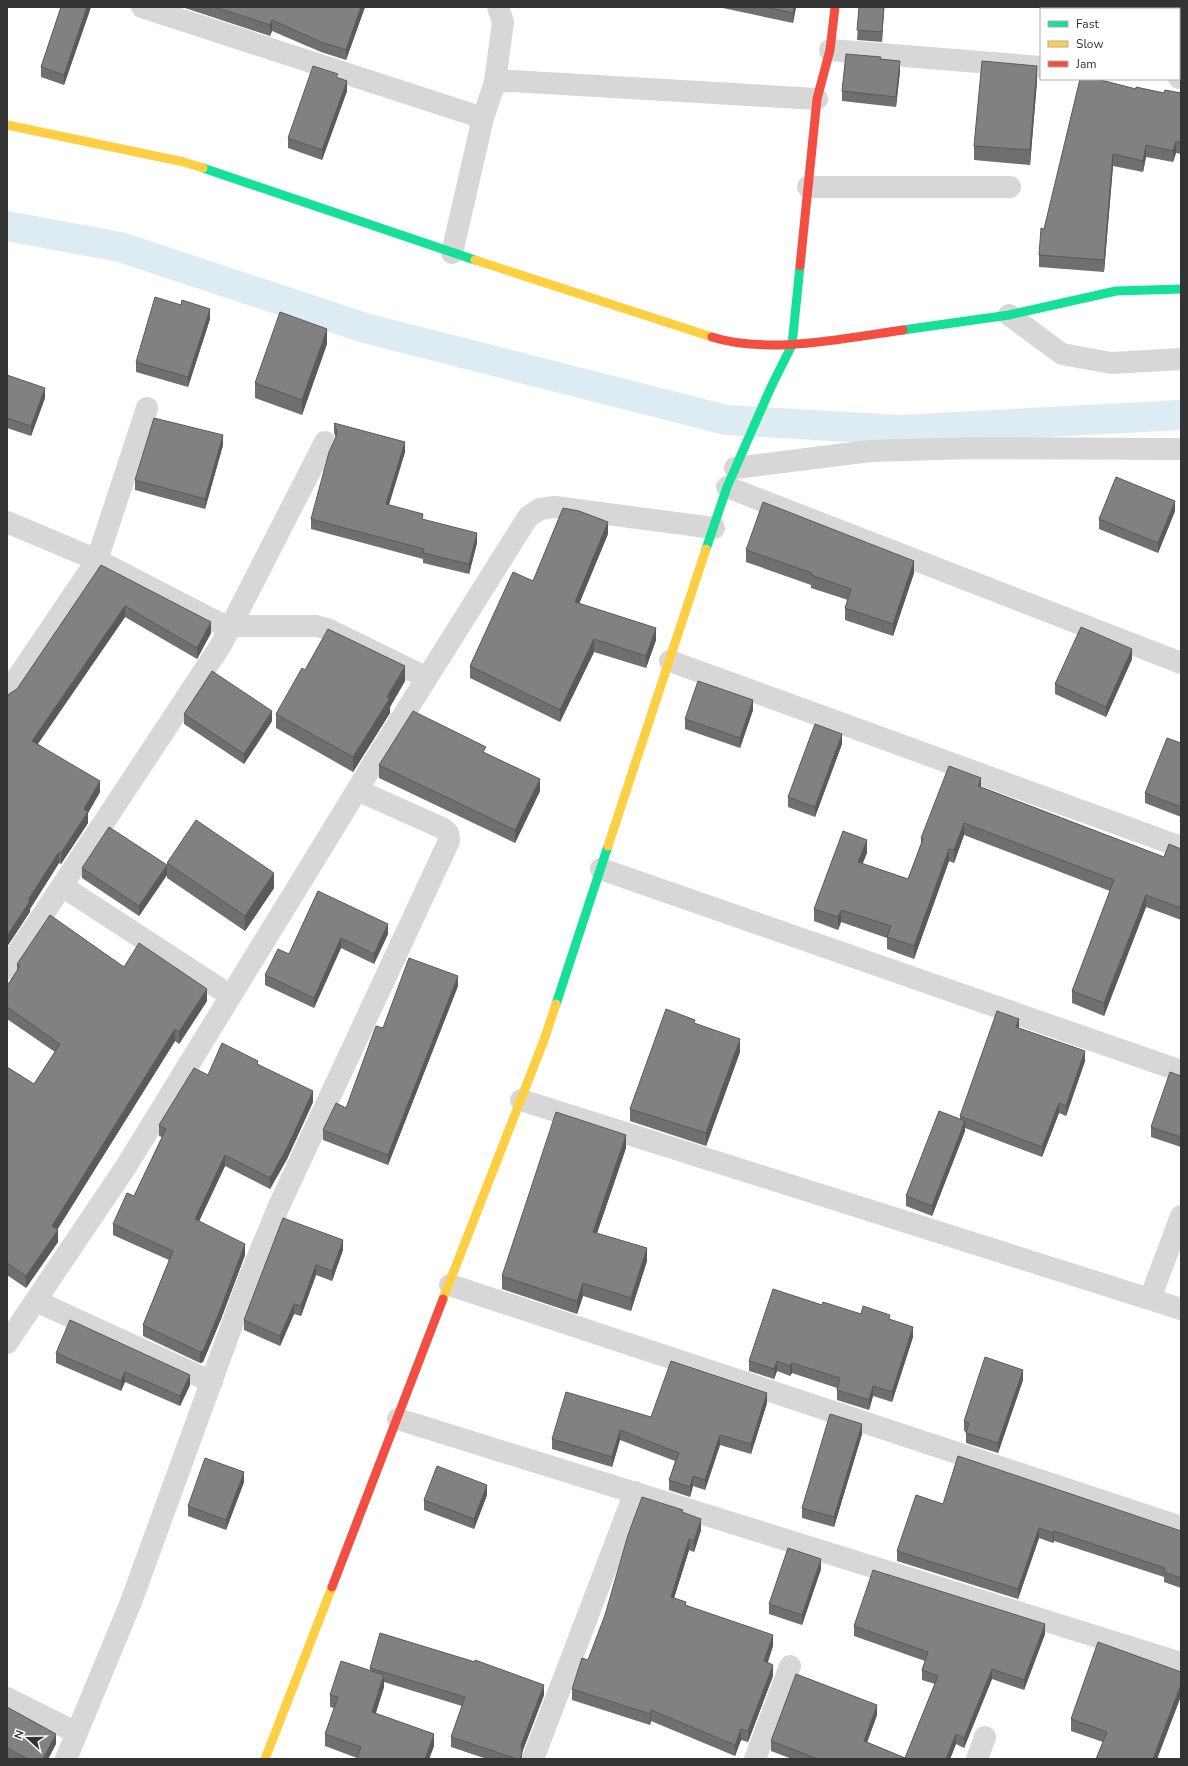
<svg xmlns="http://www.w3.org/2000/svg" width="1188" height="1766" font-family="'Nunito Sans',sans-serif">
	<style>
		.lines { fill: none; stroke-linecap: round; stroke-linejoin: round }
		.canal { stroke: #ddebf3; stroke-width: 30 }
		.street { stroke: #d7d7d7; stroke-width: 22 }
		.fast { stroke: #16e098; stroke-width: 9 }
		.slow { stroke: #ffcf43; stroke-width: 9 }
		.jam { stroke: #f24e42; stroke-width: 9 }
		.wall { fill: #6f6f6f }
		.shaded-wall { fill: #5a5a5a }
		.building { fill: #818181; stroke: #5a5a5a }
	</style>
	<rect width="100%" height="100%" fill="#fff"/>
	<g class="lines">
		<!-- canal -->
		<path class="canal" d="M7,226L120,247L365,328L726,420L899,430L1181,415"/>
		<!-- street -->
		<path class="street" d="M142,7L483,118
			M830,50L1041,67
			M1179,78H1181
			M495,82L512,81L817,99
			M808,187H1010
			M452,253L483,118L495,82L503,22L498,7
			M1009,315L1062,354L1111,363L1181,359
			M735,468L870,451L973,448L1181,449
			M727,487L1181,663
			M7,522L97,560L219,623L232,626H316L327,629L427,678
			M670,661L1181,847
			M7,693L97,560L147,408
			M601,869L1181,1071
			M62,886L231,996
			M7,969L221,645L325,442
			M521,1100L1181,1309
			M450,1285L1181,1527
			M1150,1299L1181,1216
			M36,1301L212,1382
			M7,1343L127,1165L381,751L528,517L540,509L555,507L714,528
			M398,1419L1181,1663
			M7,1698L77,1733
			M66,1759L131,1602L248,1281L278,1208L449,841L448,833L442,828L357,790
			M533,1759L635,1492
			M755,1759L790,1666
			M977,1759L985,1737"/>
		<!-- fast -->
		<path class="fast" d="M203,168L475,260
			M903,330L1009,315L1116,291L1181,289
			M706,549L727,487L771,387L792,345L800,266
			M556,1004L608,846"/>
		<!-- slow -->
		<path class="slow" d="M7,125L184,162L203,168
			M475,260L712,337
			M608,846L706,549
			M443,1299L544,1040L556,1004
			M265,1759L332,1587"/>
		<!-- jam -->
		<path class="jam" d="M800,266L817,99L830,50L835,7
			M712,337C768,355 845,338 903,330
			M332,1587L443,1299"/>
	</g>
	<!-- wall -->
	<path class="wall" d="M61,7H91L64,85L41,77V67Z
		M182,7H365L346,60L321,52L272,31L270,36Z
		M718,7H796L793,23Z
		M859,7H884L882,42L857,40Z
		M881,59L900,71L896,107L842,101V91Z
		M338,78L347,91L322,160L288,148V138Z
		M1037,81L1030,165L974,160V146Z
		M1136,89L1164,93H1181V154L1176,153L1173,162L1146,157L1143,172L1113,166L1104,272L1039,267V255L1044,229Z
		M210,319L188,387L136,372V362Z
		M327,344L302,415L255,398V383Z
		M7,375L45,398L31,436L7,428Z
		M334,423L405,452L389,505L477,543L469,574L423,563V559L311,529V519L336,438L334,433Z
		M223,445L205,509L135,490V480Z
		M1175,511L1158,553L1099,529V519Z
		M608,534L579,603L656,640L646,668L594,652L560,722L470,678V666L533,581Z
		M746,550L914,573L893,636L845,620V608L848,600L811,588V585L746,562Z
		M101,565L211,633L197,659L125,617L38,744L100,792L88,813V823L61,864L59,863L30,909V912L17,689Z
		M1132,659L1106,717L1055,694V684Z
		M305,670L405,681L390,707V713L353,772L276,728V714Z
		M753,710L740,748L685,729V719Z
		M184,714L272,721L244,764L184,724Z
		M1181,743V817L1145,803V793Z
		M842,744L815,817L788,807V797Z
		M379,765L540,791L515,843L379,778Z
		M981,787L1164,857L1181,849V920L1146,907L1104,1016L1072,1003V991L1110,891L964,835L954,863L949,861L914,959L887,949V938L841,922L838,930L814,921V909L867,853L862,864L908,879L921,844V838Z
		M167,863L274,888L245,931L167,878Z
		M82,868L167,875L139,916L82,878Z
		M318,891L388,934L374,964L341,948L314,1008L265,985V975L289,954Z
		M17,964L124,967L207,1001L179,1044L175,1041L57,1230L58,1242L26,1288L7,1275V1067L34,1084L55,1052L7,1019V986L17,971Z
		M458,986L388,1165L323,1140V1130L346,1108L383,1028Z
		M695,1023L740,1052L706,1146L630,1121V1109Z
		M1019,1028L1085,1061L1066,1116L1059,1113L1042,1157L965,1128V1131L932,1216L906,1206V1196L960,1119V1116Z
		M258,1064L313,1102L287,1159L270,1189L225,1166L199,1221L245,1255L221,1319L203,1362L200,1363L143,1336V1325L169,1260L113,1235V1224L134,1196L162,1137L159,1136V1125L208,1075Z
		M1181,1076V1147L1151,1137V1127Z
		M626,1148L597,1233L647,1261L631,1311L583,1296L577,1314L502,1289V1276Z
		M283,1218L343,1250L332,1281L316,1275L301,1316L294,1314L280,1346L244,1330V1320Z
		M822,1305L890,1320L913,1337L892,1402L873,1396L869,1410L837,1400V1388L792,1373L790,1376L777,1371L774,1379L749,1371V1361Z
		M56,1353L190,1385L180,1406L125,1382L121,1391L56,1363Z
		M1023,1380L998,1453L966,1443V1432L964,1431V1421Z
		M767,1403L751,1454L720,1445L705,1490L693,1486L690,1497L669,1490V1480L675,1461L620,1440L612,1467L552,1449V1439L651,1417Z
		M862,1434L834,1527L802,1518V1508Z
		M244,1482L226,1530L188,1516V1506Z
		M487,1495L474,1529L424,1510V1500Z
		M943,1504L1181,1531V1588L1164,1582V1577L1054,1541L1053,1543L1039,1538L1018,1599L897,1561V1551Z
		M683,1513L701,1530L694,1552L689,1550L674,1598L686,1605L773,1646L768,1662L773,1676L748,1742L741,1740L735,1756L651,1721L650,1725L572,1700V1689L588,1660Z
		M821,1569L802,1625L769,1614V1604Z
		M854,1626L1045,1634L1024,1690L992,1679L964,1748L956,1744L950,1759H792L771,1751V1741L877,1715L867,1742L905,1758L935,1684L922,1680V1670L925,1661L854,1636Z
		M370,1668L544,1695L522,1753V1759H487L451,1747V1737L462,1706L384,1682V1687L376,1713L434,1746L429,1759H357V1758L325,1746V1734L334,1708L330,1707V1695L370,1670Z
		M1181,1696L1157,1759H1096L1103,1742L1071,1731V1719Z
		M7,1707L56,1744L48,1759H9L7,1758Z"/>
	<!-- shaded-wall -->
	<path class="shaded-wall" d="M87,7H91L64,85V75Z
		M361,7H365L346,60V50Z
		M794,7H796L793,23V13Z
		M884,7L882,42V32Z
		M272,20V31L270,36V25Z
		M900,61V71L896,107V97Z
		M1037,66V81L1030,165V150Z
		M347,81V91L322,160V150Z
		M1176,141V153L1173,162V151Z
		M1146,145V157L1143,172V161Z
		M1113,154V166L1104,272V260Z
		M210,309V319L188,387V377Z
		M327,329V344L302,415V400Z
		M45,388V398L31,436V426Z
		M223,435V445L205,509V499Z
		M405,442V452L386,514V504Z
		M1175,501V511L1158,553V543Z
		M608,522V534L575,614V602Z
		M477,533V543L469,574V564Z
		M914,561V573L893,636V624Z
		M125,606V617L32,752V741Z
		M211,622V633L197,659V648Z
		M656,628V640L646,668V656Z
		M594,639V652L560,722V710Z
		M1132,649V659L1106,717V707Z
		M405,666V681L390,707V713L353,772V757Z
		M753,700V710L740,748V738Z
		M272,711V721L244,764V754Z
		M842,734V744L815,817V807Z
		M981,778V791L978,786Z
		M540,779V791L515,843V830Z
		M100,781V792L88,813V823L61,864V853L84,809Z
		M964,823V835L954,863V850Z
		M867,840V853L858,875V862Z
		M949,849V861L914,959V946Z
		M59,852V863L30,909V912L7,947V936L28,900Z
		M167,865V875L139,916V906Z
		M274,873V888L245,931V916Z
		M1146,895V907L1104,1016V1003Z
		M841,910V922L838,930V917Z
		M388,924V934L374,964V954Z
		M341,938V948L314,1008V998Z
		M458,976V986L388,1165V1155Z
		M207,989V1001L179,1044V1032Z
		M1019,1019V1029L1016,1027Z
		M175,1029V1041L52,1238L58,1230V1242L26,1288V1276L52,1226Z
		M740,1039V1052L706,1146V1133Z
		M1085,1051V1061L1066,1116V1106Z
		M313,1091V1102L287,1159L270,1189V1178Z
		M1059,1103V1113L1042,1157V1147Z
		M965,1121V1131L932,1216V1206Z
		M626,1135V1148L593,1245V1232Z
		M225,1155V1166L195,1230V1219Z
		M343,1240V1250L332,1281V1271Z
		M245,1244V1255L221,1319L203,1362L200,1363V1352Z
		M647,1248V1261L631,1311V1298Z
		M316,1265V1275L301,1316V1306Z
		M583,1283V1296L577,1314V1301Z
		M294,1304V1314L280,1346V1336Z
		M913,1327V1337L892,1402V1392Z
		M777,1361V1371L774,1379V1369Z
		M792,1363V1373L790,1376V1366Z
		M1023,1370V1380L998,1453V1443Z
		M125,1372V1382L121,1391V1381Z
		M190,1375V1385L180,1406V1396Z
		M873,1386V1396L869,1410V1400Z
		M767,1393V1403L751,1454V1444Z
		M862,1424V1434L834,1527V1517Z
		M620,1430V1440L612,1467V1457Z
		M720,1435V1445L705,1490V1480Z
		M244,1472V1482L226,1530V1520Z
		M693,1476V1486L690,1497V1487Z
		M487,1485V1495L474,1529V1519Z
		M701,1519V1530L694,1552V1541Z
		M1039,1528V1538L1018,1599V1589Z
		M1054,1531V1541L1053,1543V1533Z
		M689,1539V1550L671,1608V1597Z
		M821,1559V1569L802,1625V1615Z
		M1045,1624V1634L1024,1690V1680Z
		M773,1635V1646L764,1672V1661Z
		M773,1665V1676L748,1742V1731Z
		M992,1669V1679L964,1748V1738Z
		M384,1675V1687L372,1724V1712Z
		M1181,1684V1696L1157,1759H1153Z
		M544,1685V1695L521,1755V1745Z
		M877,1705V1715L864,1751V1741Z
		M651,1710V1721L650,1725V1714Z
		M741,1729V1740L735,1756V1745Z
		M56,1734V1744L48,1759H43Z
		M434,1734V1746L429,1759H425Z
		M956,1734V1744L950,1759H946Z"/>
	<!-- building -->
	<path class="building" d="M61,7H87L64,75L41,67Z
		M215,7H361L346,50L321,42L272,20L270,25Z
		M765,7H794L793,13Z
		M859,7H884L882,32L857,30Z
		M846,54L881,57L880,59L900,61L896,97L842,91Z
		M982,61L1037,66L1030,150L974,146Z
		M313,66L338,74L336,77L347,81L322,150L288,138Z
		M1080,79H1097L1136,89V87L1164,93L1165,90L1181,93V143L1176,141L1173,151L1146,145L1143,161L1113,154L1104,260L1039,255L1041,228L1044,229Z
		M155,297L181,305L182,300L210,309L188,377L136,362Z
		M280,312L327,329L302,400L255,383Z
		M7,375L45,388L31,426L7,418Z
		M154,418L223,435L205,499L135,480Z
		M334,423L405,442L386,504L423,514L422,519L477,533L469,564L423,553L424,549L311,519L329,452L336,437L337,431Z
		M1116,477L1175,501L1158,543L1099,519Z
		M763,502L914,561L893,624L845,608L851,589L811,575L812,573L746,550Z
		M563,508L579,511L608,522L575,602L656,628L646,656L594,639L560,710L470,666L513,572L533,581Z
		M101,565L211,622L197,648L125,606L32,741L100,781L84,809L88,812L61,853L59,852L28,900L30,901L7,936V697L9,694L17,689Z
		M1081,627L1132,649L1106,707L1055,684Z
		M328,629L405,666L387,697L390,698L353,757L276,714L302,668L305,670Z
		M212,671L272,711L244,754L184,714Z
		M698,681L753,700L740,738L685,719Z
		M413,711L486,747L483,752L540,779L515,830L379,765Z
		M815,724L842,734L815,807L788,797Z
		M1167,738L1181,743V807L1145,793Z
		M949,766L981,778L978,786L1164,857L1169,844L1181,849V908L1146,895L1104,1003L1072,991L1114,880L964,823L954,850L949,849L914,946L887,937L891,926L841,910L838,917L814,909L843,831L867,840L858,862L908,879L923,839L921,838Z
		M196,820L274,873L245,916L167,863Z
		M109,827L167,865L139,906L82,868Z
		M318,891L388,924L374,954L341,938L314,998L265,975L278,949L289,954Z
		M50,915L124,967L139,943L207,989L179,1032L175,1029L52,1226L58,1230L26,1276L7,1263V1067L34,1084L60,1044L7,1007V986L20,966L17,964Z
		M409,958L458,976L388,1155L323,1130L336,1103L346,1108L376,1026L383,1028Z
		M666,1009L695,1020L694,1023L740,1039L706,1133L630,1109Z
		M997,1011L1019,1019L1016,1027L1085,1051L1066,1106L1059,1103L1042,1147L960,1116Z
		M222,1043L258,1061L257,1064L313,1091L287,1148L270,1178L225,1155L195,1219L245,1244L221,1308L203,1351L200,1352L143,1325L173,1251L113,1224L127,1193L134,1196L166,1129L159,1125L194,1068L208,1075Z
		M1170,1072L1181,1076V1137L1151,1127Z
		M939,1111L965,1121L932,1206L906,1196Z
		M556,1112L626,1135L593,1232L647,1248L631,1298L583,1283L577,1301L502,1276Z
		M283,1218L343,1240L332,1271L316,1265L301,1306L294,1304L280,1336L244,1320Z
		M773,1289L822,1305L823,1302L861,1314L863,1306L890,1315L889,1319L913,1327L892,1392L873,1386L869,1400L837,1390L840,1378L792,1363L790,1366L777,1361L774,1369L749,1361Z
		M70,1320L190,1375L180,1396L125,1372L121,1381L56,1353Z
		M985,1357L1023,1370L998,1443L966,1433L969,1423L964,1421Z
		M671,1361L767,1393L751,1444L720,1435L705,1480L693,1476L690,1487L669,1480L679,1453L620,1430L612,1457L552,1439L566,1392L651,1417Z
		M830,1414L862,1424L834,1517L802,1508Z
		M958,1456L1181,1531V1578L1164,1572L1165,1568L1054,1531L1053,1533L1039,1528L1018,1589L897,1551L916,1495L943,1504Z
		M205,1458L244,1472L226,1520L188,1506Z
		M437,1466L487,1485L474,1519L424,1500Z
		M642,1497L683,1510L682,1512L701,1519L694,1541L689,1539L671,1597L686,1602L685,1605L773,1635L764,1661L773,1665L748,1731L741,1729L735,1745L651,1710L650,1714L572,1689L582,1658L588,1660L605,1615L628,1535Z
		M788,1548L821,1559L802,1615L769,1604Z
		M873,1570L1045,1624L1024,1680L992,1669L964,1738L956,1734L946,1759H818L771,1741L796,1674L877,1705L864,1741L905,1758L938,1676L922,1670L928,1652L854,1626Z
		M380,1633L475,1662V1660L544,1685L521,1745L522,1754L520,1759H517L451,1737L465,1697L370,1668Z
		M1098,1642L1181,1672V1684L1153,1759H1096L1107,1732L1071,1719Z
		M341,1661L384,1675L372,1712L434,1734L425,1759H357L361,1747L325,1734L338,1697L330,1695Z
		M7,1707L56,1734L43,1759H28L7,1748Z"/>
	<!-- border -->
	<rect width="1188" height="1766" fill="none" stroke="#333333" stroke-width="16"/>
	<!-- legend -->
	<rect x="1040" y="8" width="140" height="72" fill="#ffffff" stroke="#adadad"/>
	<rect x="1048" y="21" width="20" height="6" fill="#16e098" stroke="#adadad"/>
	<text x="1076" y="28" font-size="12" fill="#333333">Fast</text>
	<rect x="1048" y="41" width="20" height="6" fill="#ffcf43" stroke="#adadad"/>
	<text x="1076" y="48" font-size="12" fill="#333333">Slow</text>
	<rect x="1048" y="61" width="20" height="6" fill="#f24e42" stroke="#adadad"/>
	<text x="1076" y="68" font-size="12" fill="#333333">Jam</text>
	<!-- north arrow -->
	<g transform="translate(28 1738) rotate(291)" stroke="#ffffff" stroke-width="3" paint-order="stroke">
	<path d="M0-3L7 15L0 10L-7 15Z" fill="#333333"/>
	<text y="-6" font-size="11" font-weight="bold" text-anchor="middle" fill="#333333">N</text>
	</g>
</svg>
